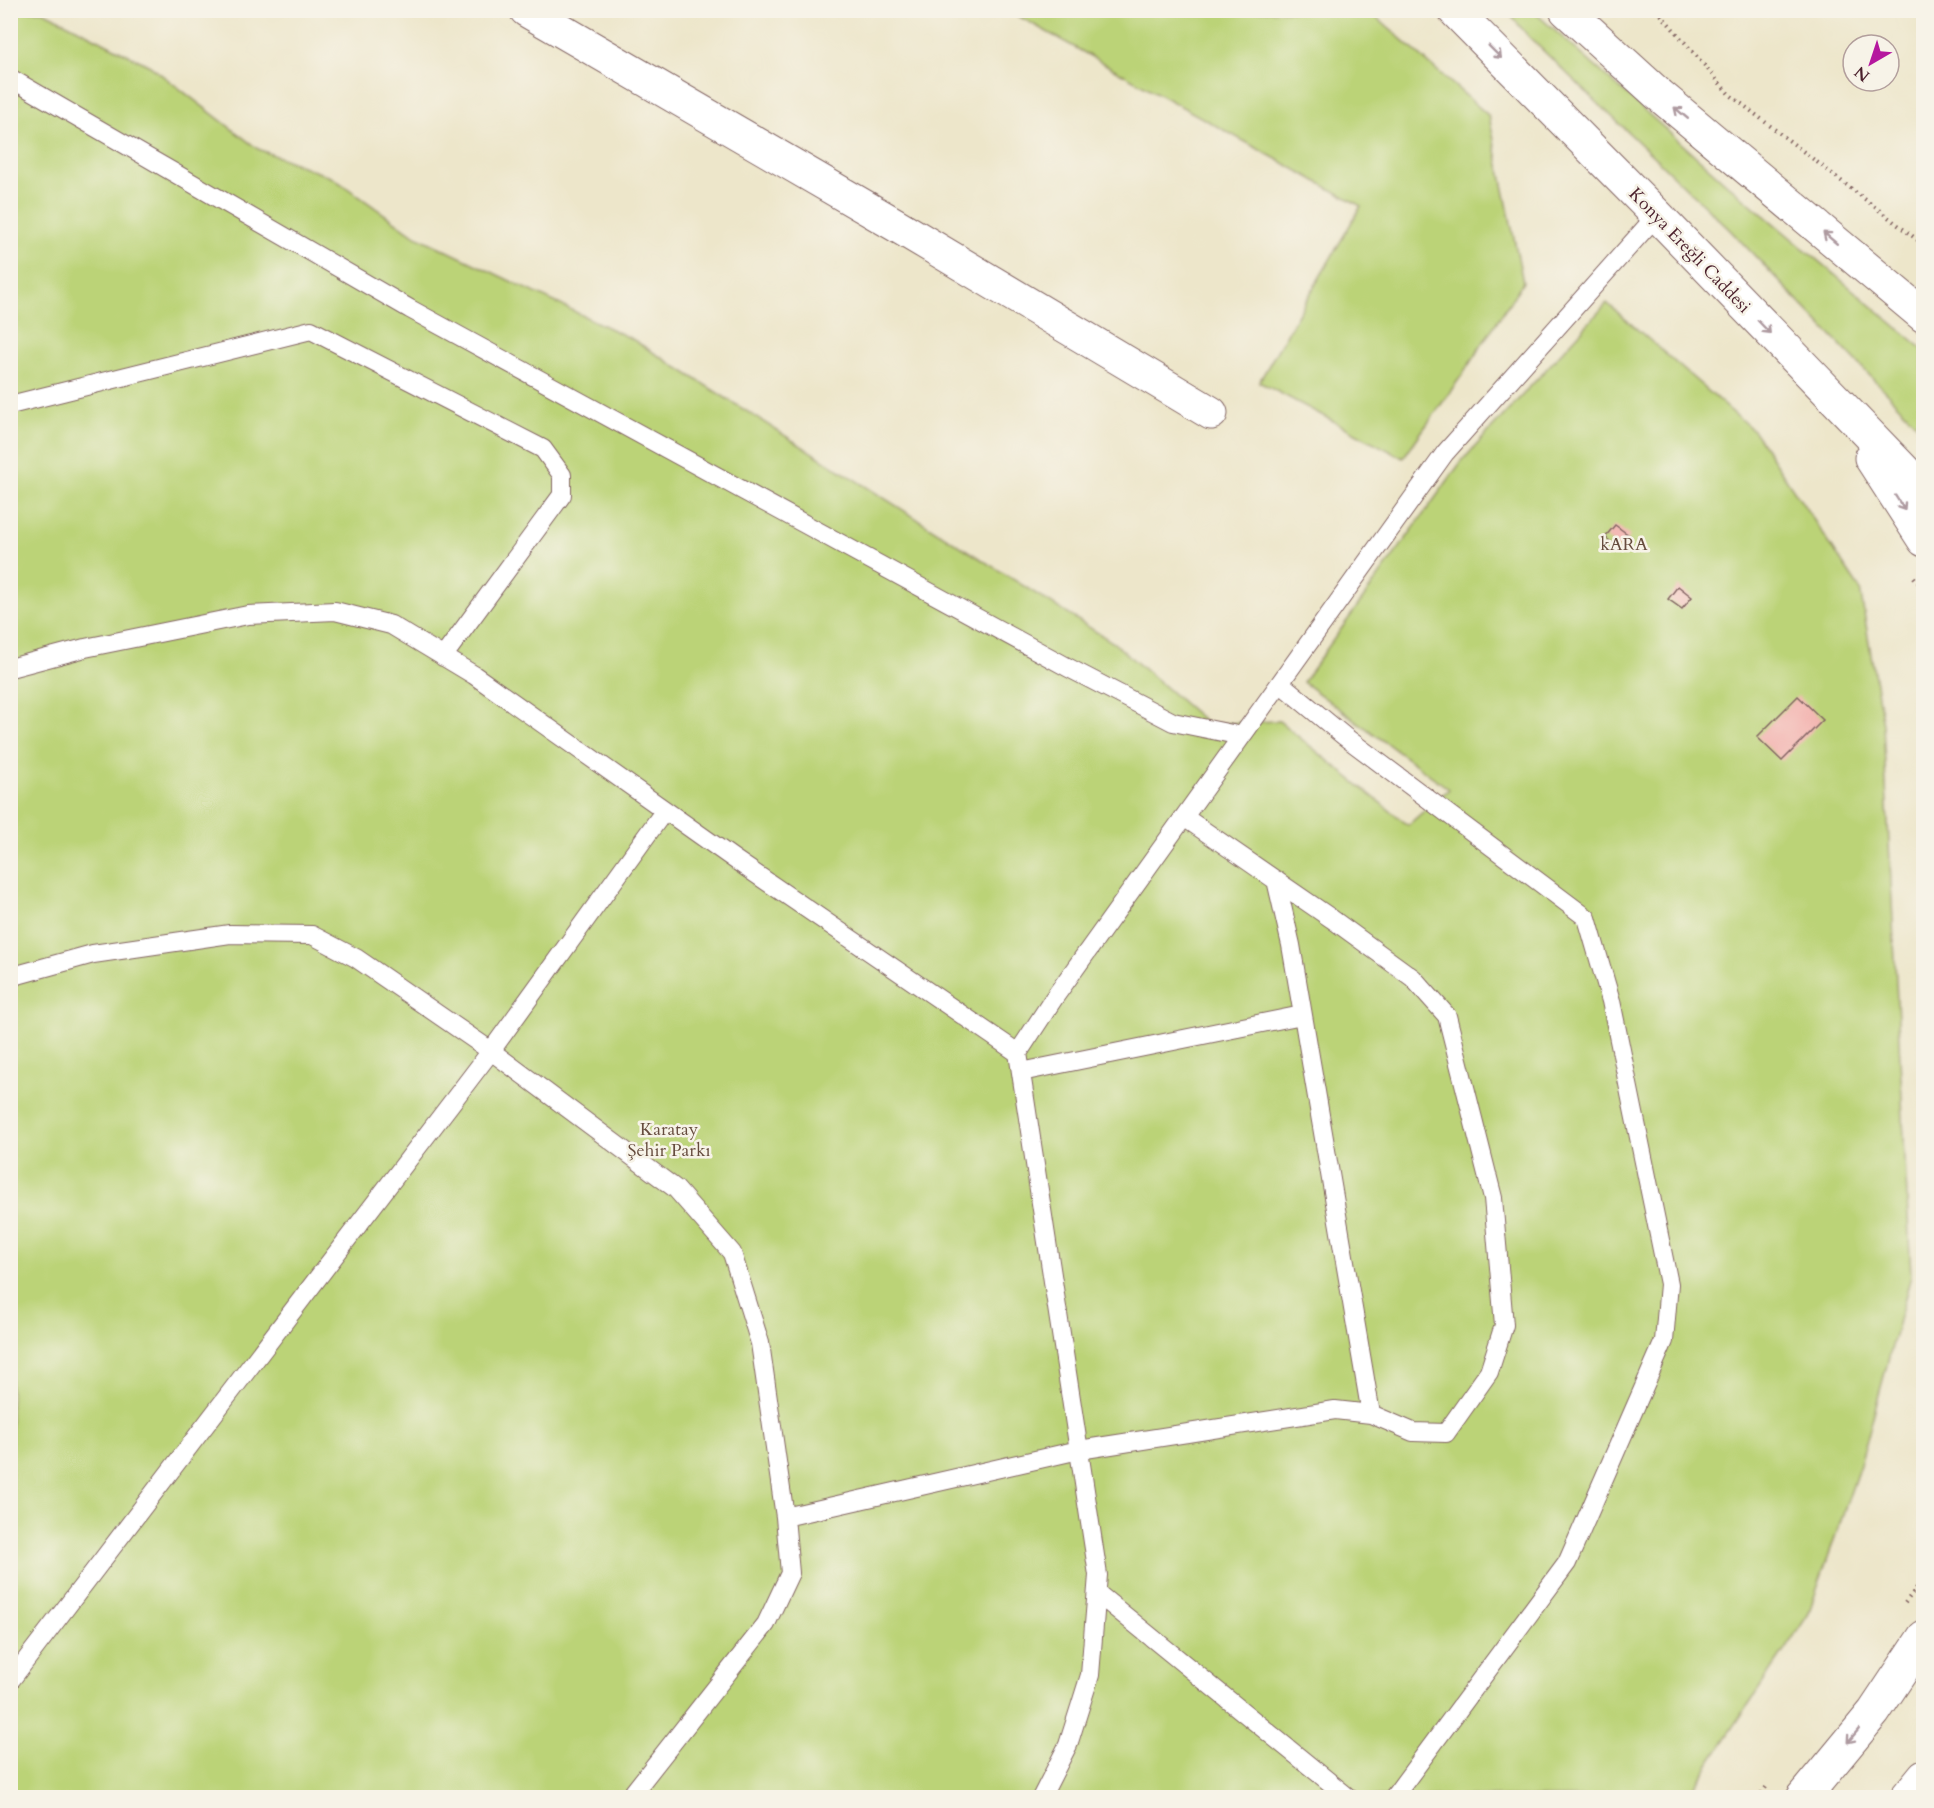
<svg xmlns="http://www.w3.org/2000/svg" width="1934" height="1808" font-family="Cardo,serif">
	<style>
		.green { fill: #bbd377; stroke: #827951; stroke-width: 1.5 }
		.building { fill: #f3afac }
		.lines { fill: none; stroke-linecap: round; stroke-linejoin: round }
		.lane-casing { stroke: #836563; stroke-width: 20 }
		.street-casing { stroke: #836563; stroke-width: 35 }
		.highway-casing { stroke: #836563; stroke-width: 35 }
		.path { stroke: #836563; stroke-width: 4; stroke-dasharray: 1.5 4.5; stroke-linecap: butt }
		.lane { stroke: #fff; stroke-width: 18 }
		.street { stroke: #fff; stroke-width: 33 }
		.highway { stroke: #fff; stroke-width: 33 }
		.oneway { stroke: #ae9aa0 }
		.labels { text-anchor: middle; stroke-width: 5; stroke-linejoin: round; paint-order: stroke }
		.street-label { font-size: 18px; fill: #4a1f2b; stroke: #f7f3e8 }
		.park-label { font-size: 18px; fill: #664c3e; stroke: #f7f3e8 }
	</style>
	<rect width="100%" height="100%" fill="#f7f3e8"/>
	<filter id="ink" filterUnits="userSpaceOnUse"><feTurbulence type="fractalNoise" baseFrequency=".0167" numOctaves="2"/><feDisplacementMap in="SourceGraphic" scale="12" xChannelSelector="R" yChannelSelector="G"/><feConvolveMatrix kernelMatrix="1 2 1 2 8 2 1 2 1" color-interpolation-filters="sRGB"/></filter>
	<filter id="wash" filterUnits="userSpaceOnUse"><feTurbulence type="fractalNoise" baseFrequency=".008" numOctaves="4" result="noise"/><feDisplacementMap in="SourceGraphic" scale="24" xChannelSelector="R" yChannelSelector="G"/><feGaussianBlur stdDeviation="1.35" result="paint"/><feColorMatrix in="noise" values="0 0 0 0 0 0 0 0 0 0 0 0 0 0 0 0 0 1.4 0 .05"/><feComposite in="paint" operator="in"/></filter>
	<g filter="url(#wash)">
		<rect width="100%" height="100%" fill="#ede6ca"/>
		<!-- green -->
		<path class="green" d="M11,11H43L150,66L258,149L333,178L414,235L632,339L1114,643L1208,724L1279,721L1408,825L1449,789L1303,682L1461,462L1607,303L1754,431L1860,589L1883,725L1911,1276L1860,1465L1808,1615L1687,1797L11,1798Z
			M1009,11H1369L1489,116L1523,282L1462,375L1403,458L1259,382L1361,206Z
			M1507,11H1533L1727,184L1923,349V431L1729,229L1529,37Z"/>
		<g id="blocks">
			<!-- building -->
			<path class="building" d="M1615,525L1630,536L1619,549L1605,537Z
				M1678,586L1692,597L1682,609L1668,599Z
				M1798,696L1823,720L1782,761L1757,737Z"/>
		</g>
	</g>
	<g filter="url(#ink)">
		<use href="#blocks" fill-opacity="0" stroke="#836563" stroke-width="1.5"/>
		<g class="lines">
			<defs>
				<path id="lane" d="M10,78L410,309L1069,668L1173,722L1242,736
					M10,405L311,330L543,449L562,475V495L443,657
					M10,668L85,648L248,615L335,611L391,625L474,675L734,859L1018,1053L1054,998L1445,453L1657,215
					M1280,683L1344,736L1587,918L1611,1001L1669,1284L1664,1341L1567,1563L1393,1798
					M1276,880L1291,945L1371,1414
					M10,977L93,954L230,934L312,935L356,958L491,1051L676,1189L732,1253L760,1343L785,1517L1079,1450L1335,1410L1371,1414L1413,1432L1446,1433L1489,1372L1504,1325L1493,1198L1447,1016L1413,978L1332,919L1184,817
					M1018,1053L1098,1575L1090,1675L1068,1745L1041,1798
					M1021,1072L1302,1015
					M1097,1593L1349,1798
					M10,1681L491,1051L665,810
					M629,1798L766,1624L790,1573L785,1517"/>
				<path id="street" d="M526,10L896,225L1211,413"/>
				<path id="highway" d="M1454,10L1657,215L1924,491
					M1566,10L1657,93L1924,316
					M1871,458L1924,540
					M1803,1798L1874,1712L1924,1637
					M1906,1798L1924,1776"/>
			</defs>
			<!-- lane casing -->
			<use href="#lane" class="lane-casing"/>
			<!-- street casing -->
			<use href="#street" class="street-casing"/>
			<!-- highway casing -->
			<use href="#highway" class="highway-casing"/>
			<!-- path -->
			<path class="path" d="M1657,10L1729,94L1924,245
				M1914,577L1924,590
				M1905,1603L1924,1578
				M1758,1798L1767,1786"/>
			<!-- lane -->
			<use href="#lane" class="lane"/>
			<!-- street -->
			<use href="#street" class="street"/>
			<!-- highway -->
			<use href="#highway" class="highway"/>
		</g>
		<!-- one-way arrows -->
		<defs><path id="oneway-shaft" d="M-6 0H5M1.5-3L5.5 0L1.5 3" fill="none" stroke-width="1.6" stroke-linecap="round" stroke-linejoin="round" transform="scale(1.5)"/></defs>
		<g class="oneway">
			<use href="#oneway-shaft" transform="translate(1495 52) rotate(45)"/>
			<use href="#oneway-shaft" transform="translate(1681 113) rotate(-140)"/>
			<use href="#oneway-shaft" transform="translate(1830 238) rotate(-140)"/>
			<use href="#oneway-shaft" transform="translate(1764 327) rotate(46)"/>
			<use href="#oneway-shaft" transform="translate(1900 503) rotate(57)"/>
			<use href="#oneway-shaft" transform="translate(1853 1736) rotate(130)"/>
		</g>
	</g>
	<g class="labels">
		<!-- street labels -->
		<g class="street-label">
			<text transform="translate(1690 250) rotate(46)" y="6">Konya Ereğli Caddesi</text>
		</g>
		<!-- park labels -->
		<g class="park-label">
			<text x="1624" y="550">kARA</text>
			<text x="669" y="1135">Karatay<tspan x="669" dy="21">Şehir Parkı</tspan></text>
		</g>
	</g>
	<!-- margin -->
	<rect width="1934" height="1808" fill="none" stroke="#f7f3e8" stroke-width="36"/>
	<!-- north arrow -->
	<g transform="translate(1871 63) rotate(219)"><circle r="28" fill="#f7f3e8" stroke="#b29e9c" stroke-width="1.5"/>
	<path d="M0-4.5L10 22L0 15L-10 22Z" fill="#b5179e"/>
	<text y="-9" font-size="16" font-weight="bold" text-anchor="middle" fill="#4a1f2b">N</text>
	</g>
</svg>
